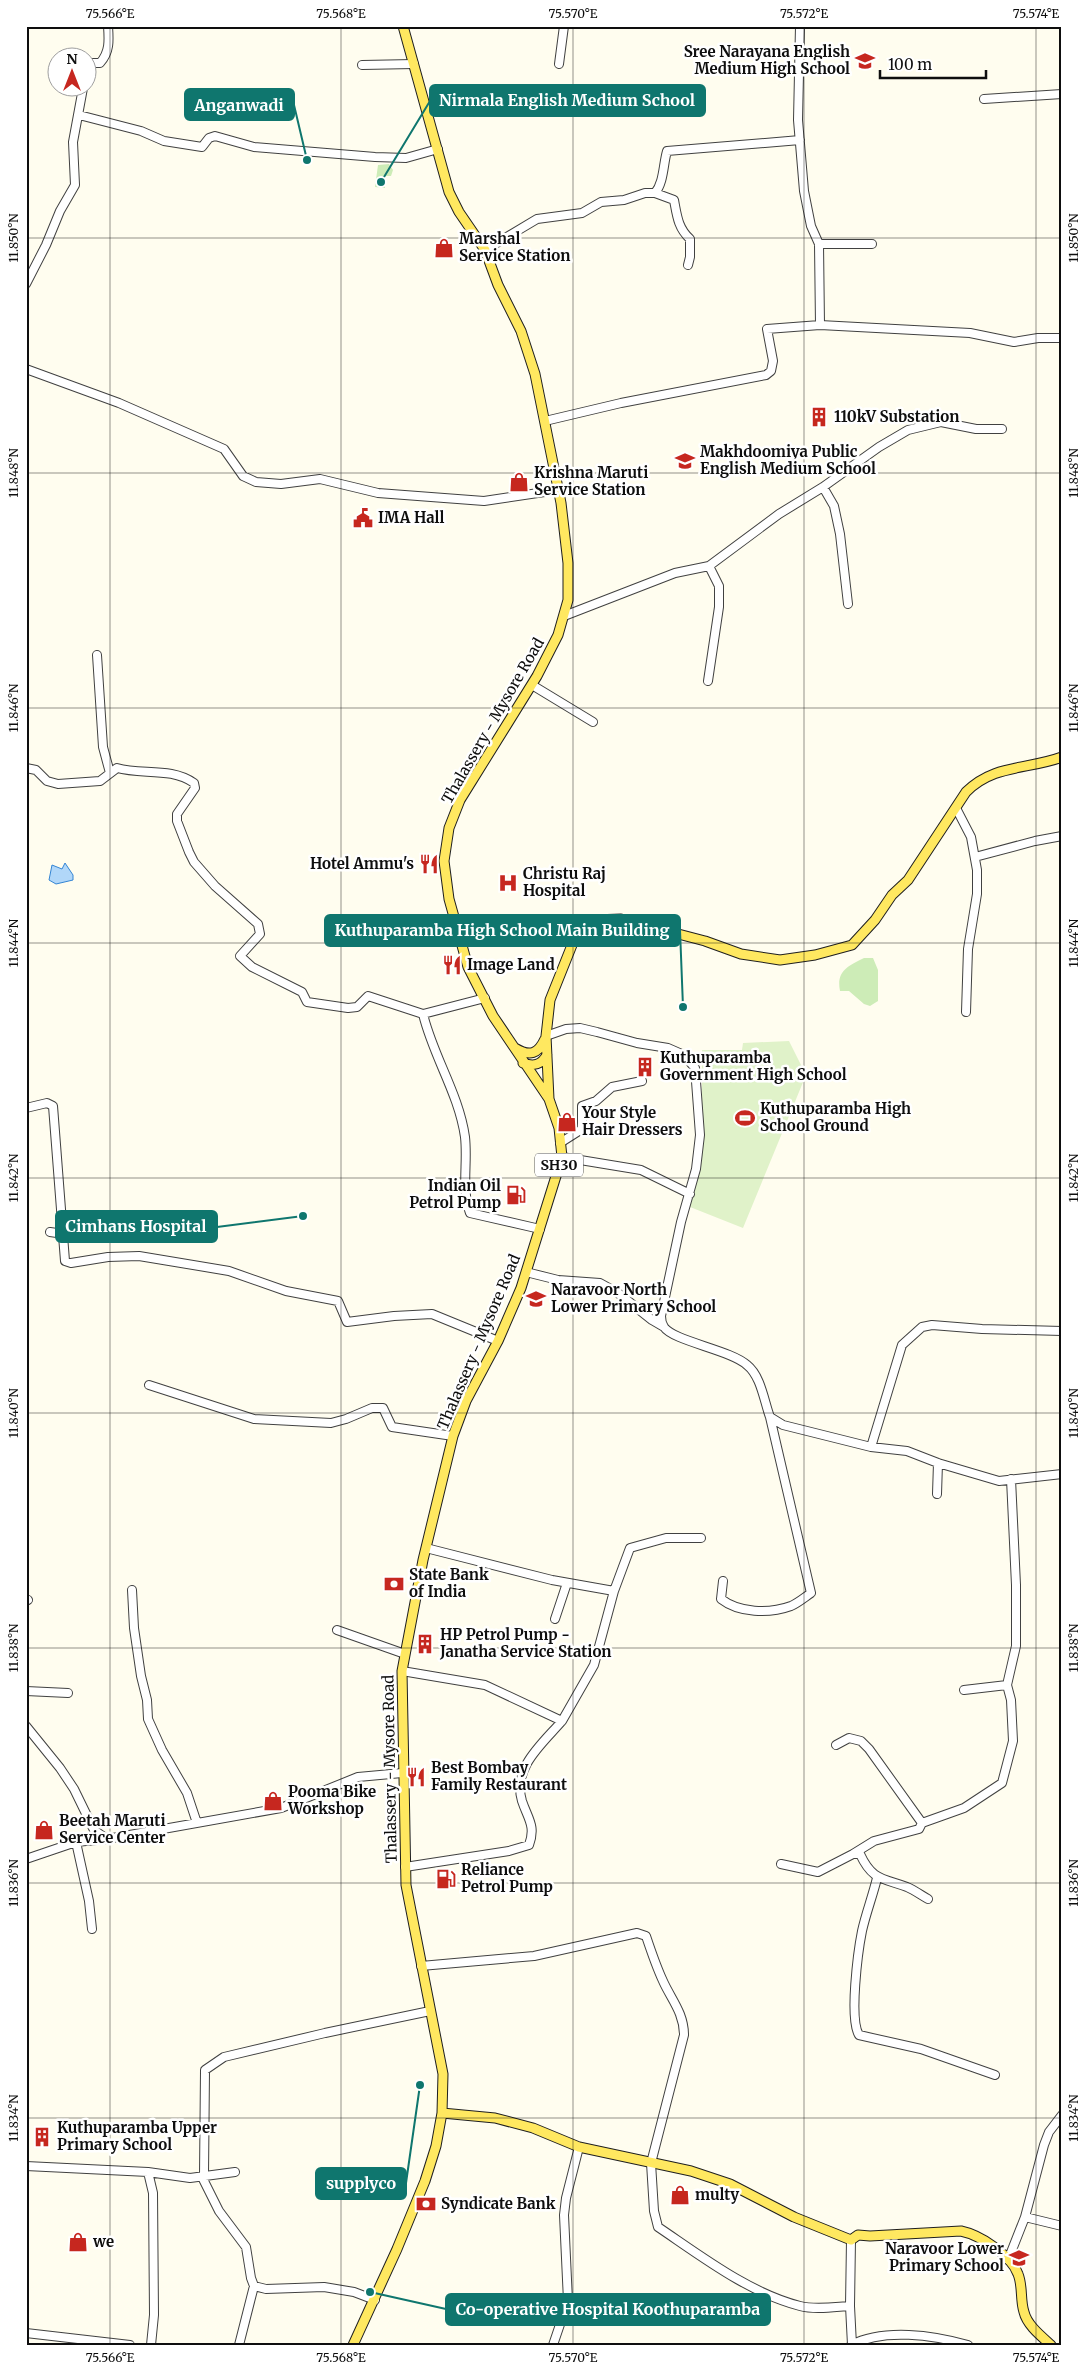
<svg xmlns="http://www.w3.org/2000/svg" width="1088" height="2371" font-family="Merriweather,serif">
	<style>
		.green { fill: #cdecb7 }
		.pitch { fill: #e0f2c9 }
		.water { fill: #b1d7f9; stroke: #3485d4 }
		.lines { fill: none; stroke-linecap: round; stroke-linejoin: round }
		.minor-casing { stroke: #414141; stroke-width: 10 }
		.major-casing { stroke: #1f1f1f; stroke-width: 11 }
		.minor { stroke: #fff; stroke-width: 8 }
		.major { stroke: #ffe860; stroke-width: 9 }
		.ticks { fill: none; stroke: #0e0e0e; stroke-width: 1; stroke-opacity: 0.45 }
		.labels { text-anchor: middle; stroke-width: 5; stroke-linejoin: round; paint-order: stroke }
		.shield { fill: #fff; stroke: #565656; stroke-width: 1 }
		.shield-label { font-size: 14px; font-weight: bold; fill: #0e0e0e }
		.poi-label { font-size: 15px; font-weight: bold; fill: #0e0e0e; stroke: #fff; text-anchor: start }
		.street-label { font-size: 15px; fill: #0e0e0e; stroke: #fff }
		.leader { fill: none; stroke: #0f766e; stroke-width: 2 }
		.callout-dot { fill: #0f766e; stroke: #fff; stroke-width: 2 }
		.callout { fill: #0f766e; stroke: #0f766e; stroke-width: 2 }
		.callout-label { font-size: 16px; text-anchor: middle; font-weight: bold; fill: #fff }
		.neatline { fill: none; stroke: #0e0e0e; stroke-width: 2 }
		.ticks-label { font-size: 12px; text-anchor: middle; fill: #0e0e0e }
	</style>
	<rect width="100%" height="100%" fill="#fffdef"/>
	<!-- green -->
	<path class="green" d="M389,164L393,170L391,176H385V188L375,187L378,165Z
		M864,958H873L878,970V1001L870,1006L864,1004L849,991H840C836,971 848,966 864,958Z"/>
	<!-- pitch -->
	<path class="pitch" d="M789,1041L806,1075L743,1228L690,1207L702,1160V1050H742L743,1043Z"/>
	<!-- water -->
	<path class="water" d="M65,863L73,875V880L56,884L49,880L52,865L62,869Z"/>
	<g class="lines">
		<defs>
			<path id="minor" d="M559,64L564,26
				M362,65L414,64
				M88,66L90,63H100C110,52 109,40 108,26
				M984,99L1062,94
				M79,115L141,131L164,141L202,147L209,138L215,136L254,147L375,157L406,158L438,149
				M655,193C664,182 663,165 667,151L800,140
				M819,244H872
				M485,250L537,219L582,213L601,202L624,200L645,193H655L674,200C677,216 678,228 690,239V257L688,265
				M26,284L46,245L60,211L75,185L73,142L83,88
				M820,325L970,333L1014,342L1038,338H1062
				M26,369L119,403L224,449L243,476L256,482L281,484L320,479L378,493L484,501L558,490
				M545,421L621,403L766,375L771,371L773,361L767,329L820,325L819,244L811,226L804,191L798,120L800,26
				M823,487L834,506L840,534L848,604
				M564,616L675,573L709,566L779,514L823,487L879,447L908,430L941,422L976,429H1002
				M97,655L103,747L110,773
				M708,681L719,607V586L709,566
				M532,685L593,722
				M26,768L36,770L47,781L58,784L100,781L117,768C142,775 171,767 194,783L195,788L177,814V821L189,852L194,862L215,886L258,924L260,934L240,956L252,967L302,992L307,1002L348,1008L357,1007L368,996L423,1014L485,998
				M956,808L971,837L977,870V894L968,949L966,1012
				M975,857L1035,841L1062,836
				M423,1014C433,1056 459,1094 465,1137C468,1164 461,1188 470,1213L540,1229
				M546,1036L566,1029L580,1028L597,1032L637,1043L668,1048L684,1055L695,1068L700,1135L696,1169L681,1222L661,1316C661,1319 662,1324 664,1327C673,1341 731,1350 747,1365C761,1376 764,1401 770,1417L783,1425L871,1447L907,1451L938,1463L999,1481L1062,1474
				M26,1108L47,1103L53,1106L65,1261L71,1263L108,1257L139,1256L229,1271L286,1291L338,1301L347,1322L394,1316L432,1314L498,1341
				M560,1143L582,1129V1106L596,1101L612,1087L642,1081
				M562,1157L641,1170L690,1194
				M50,1232L64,1234
				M526,1272L558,1280L600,1283L618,1293L652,1320L664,1327
				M149,1385L254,1419L331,1423L346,1419L372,1408H383L392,1427L453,1436
				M871,1447L902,1345L922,1327L932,1325L982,1329L1062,1331
				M937,1494L938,1463
				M426,1548L552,1580L614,1591
				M723,1581L721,1599C739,1613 769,1614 791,1606C798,1603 805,1597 811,1593L770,1417
				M132,1590L134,1628L141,1676L147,1700L148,1719L162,1750L187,1793L197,1823
				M26,1601L28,1600
				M555,1619L567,1583
				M337,1630L405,1654
				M402,1671L485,1685L562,1721C542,1744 512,1768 522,1801C528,1819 536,1826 529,1845L509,1851L405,1867
				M964,1690L1007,1685
				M26,1691L68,1693
				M562,1721L594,1665L614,1591L630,1548L666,1538H701
				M26,1726L60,1768L74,1789L94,1830L107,1839
				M836,1745L849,1738L861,1741L869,1749L922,1823
				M76,1842L89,1901L92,1929
				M26,1859L76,1842L107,1839L281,1808L358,1777L402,1773
				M781,1864L818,1872L853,1854
				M877,1878C873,1895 866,1913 862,1931C858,1951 849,2019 859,2035L921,2049L995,2075
				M928,1899C921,1895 914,1890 907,1887C882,1878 872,1880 860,1854H853L874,1841L919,1829L922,1823L964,1808L1002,1783L1013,1741L1011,1700L1007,1685L1016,1646V1585L1011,1479
				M421,1966L534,1956L637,1933L646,1936C651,1951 656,1966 663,1981C671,1999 684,2013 684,2035L651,2163L654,2211L658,2227C701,2256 749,2293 800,2306C815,2310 834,2307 850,2306L852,2345
				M26,2166L148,2172
				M204,2175L205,2070L224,2057L325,2033L430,2011
				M202,2177L219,2211L246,2247L251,2278L254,2286L266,2289L324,2287L354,2292L375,2300
				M1025,2217L1062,2226
				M1008,2260L1025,2217L1044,2145L1049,2132L1062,2115
				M850,2306L851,2240
				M26,2333L130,2345
				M151,2345L154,2315L153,2193L148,2172L190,2178L235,2172
				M239,2345L254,2286
				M553,2345L568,2301L564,2215L566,2198L579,2147
				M851,2345C884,2328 933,2335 968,2345"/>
			<path id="major" d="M515,1048C530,1057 538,1054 545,1039
				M523,1063C534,1067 541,1065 547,1055
				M549,1099L546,1036L550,1000L574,940L594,920L621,919L705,941L741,954L780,960L815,955L852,945L875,920L892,895L908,880L966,792C994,764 1027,770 1062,757
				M442,2113L495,2118L533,2128L579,2147L691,2171L730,2184L794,2217L851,2240L858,2235L870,2236L961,2231C980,2235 1011,2255 1018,2274C1023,2286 1020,2300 1024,2312C1027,2325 1041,2336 1051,2345
				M353,2345L397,2249L425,2181L436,2146L442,2113L443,2074L406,1885L402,1671L423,1560L453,1436L466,1401L498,1341L521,1288L562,1157L559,1128L549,1099L493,1016L468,967L449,899L444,861L449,828L460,800L537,676L558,635L568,600V563L561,503L535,374L521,331L498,285L485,250L459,212L449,192L403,26"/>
		</defs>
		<!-- minor casing -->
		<use href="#minor" class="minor-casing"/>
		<!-- major casing -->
		<use href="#major" class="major-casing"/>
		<!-- minor -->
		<use href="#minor" class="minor"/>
		<!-- major -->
		<use href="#major" class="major"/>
	</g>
	<!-- ticks -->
	<path class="ticks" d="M110,26V2345M341,26V2345M573,26V2345M804,26V2345M1036,26V2345M26,238H1062M26,473H1062M26,708H1062M26,943H1062M26,1178H1062M26,1413H1062M26,1648H1062M26,1883H1062M26,2118H1062"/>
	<!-- icons -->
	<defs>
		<symbol id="school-bare" viewBox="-9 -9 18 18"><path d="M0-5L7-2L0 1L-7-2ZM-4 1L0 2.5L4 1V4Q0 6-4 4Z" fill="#c6271f" stroke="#fff" stroke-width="2.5" paint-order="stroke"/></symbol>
		<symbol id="shop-bare" viewBox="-9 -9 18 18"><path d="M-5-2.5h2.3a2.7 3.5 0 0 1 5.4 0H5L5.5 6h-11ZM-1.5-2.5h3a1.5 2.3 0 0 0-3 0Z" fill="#c6271f" stroke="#fff" stroke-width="2.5" paint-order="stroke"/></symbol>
		<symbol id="building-bare" viewBox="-9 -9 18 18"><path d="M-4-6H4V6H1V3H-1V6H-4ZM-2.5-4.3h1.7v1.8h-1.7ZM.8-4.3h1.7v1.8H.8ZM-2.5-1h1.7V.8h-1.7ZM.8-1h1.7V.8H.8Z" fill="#c6271f" stroke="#fff" stroke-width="2.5" paint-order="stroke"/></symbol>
		<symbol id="civic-bare" viewBox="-9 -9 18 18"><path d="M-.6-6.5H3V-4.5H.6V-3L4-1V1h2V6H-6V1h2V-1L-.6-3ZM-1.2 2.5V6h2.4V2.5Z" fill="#c6271f" stroke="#fff" stroke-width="2.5" paint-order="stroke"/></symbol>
		<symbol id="restaurant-bare" viewBox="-9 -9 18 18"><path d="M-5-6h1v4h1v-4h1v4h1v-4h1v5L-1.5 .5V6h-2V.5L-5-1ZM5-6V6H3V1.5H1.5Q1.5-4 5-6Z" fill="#c6271f" stroke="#fff" stroke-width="2.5" paint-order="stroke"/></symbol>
		<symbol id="hospital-bare" viewBox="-9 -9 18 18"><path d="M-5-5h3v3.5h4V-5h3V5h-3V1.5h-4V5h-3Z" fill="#c6271f" stroke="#fff" stroke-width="2.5" paint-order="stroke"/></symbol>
		<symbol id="stadium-bare" viewBox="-9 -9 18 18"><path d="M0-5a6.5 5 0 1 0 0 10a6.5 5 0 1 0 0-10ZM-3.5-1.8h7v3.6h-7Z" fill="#c6271f" stroke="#fff" stroke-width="2.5" paint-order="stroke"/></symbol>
		<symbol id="fuel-bare" viewBox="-9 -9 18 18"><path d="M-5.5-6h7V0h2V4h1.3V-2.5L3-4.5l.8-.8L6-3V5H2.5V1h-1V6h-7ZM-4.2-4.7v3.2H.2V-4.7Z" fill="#c6271f" stroke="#fff" stroke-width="2.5" paint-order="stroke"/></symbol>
		<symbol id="bank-bare" viewBox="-9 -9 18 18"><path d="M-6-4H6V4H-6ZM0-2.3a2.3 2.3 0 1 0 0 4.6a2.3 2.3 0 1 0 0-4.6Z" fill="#c6271f" stroke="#fff" stroke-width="2.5" paint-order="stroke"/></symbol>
	</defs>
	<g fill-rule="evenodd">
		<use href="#school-bare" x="851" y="47" width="28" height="28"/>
		<use href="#shop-bare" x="430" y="234" width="28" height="28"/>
		<use href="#building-bare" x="805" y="403" width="28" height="28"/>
		<use href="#school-bare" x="671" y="447" width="28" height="28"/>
		<use href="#shop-bare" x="505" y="468" width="28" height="28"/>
		<use href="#civic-bare" x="349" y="504" width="28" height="28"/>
		<use href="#restaurant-bare" x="415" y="850" width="28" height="28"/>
		<use href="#hospital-bare" x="494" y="869" width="28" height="28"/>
		<use href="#restaurant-bare" x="438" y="951" width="28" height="28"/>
		<use href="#building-bare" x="631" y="1053" width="28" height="28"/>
		<use href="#stadium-bare" x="731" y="1104" width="28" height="28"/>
		<use href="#shop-bare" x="553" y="1108" width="28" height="28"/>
		<use href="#fuel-bare" x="502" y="1181" width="28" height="28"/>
		<use href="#school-bare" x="522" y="1285" width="28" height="28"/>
		<use href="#bank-bare" x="380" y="1570" width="28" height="28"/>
		<use href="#building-bare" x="411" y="1630" width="28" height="28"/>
		<use href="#restaurant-bare" x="402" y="1763" width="28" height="28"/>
		<use href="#shop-bare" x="259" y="1787" width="28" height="28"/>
		<use href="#shop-bare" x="30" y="1816" width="28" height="28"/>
		<use href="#fuel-bare" x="432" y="1865" width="28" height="28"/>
		<use href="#building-bare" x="28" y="2123" width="28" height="28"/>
		<use href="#shop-bare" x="666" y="2181" width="28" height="28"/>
		<use href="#bank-bare" x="412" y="2190" width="28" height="28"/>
		<use href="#shop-bare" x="64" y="2228" width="28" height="28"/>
		<use href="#school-bare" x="1005" y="2244" width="28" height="28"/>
	</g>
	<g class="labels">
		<!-- shield labels -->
		<rect class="shield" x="535" y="1153.5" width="48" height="23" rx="4"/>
		<g class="shield-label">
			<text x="559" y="1170">SH30</text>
		</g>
		<!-- poi labels -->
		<g class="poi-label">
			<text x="850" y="57" text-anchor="end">Sree Narayana English<tspan x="850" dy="17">Medium High School</tspan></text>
			<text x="459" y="244">Marshal<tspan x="459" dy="17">Service Station</tspan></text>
			<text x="834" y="422">110kV Substation</text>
			<text x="700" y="457">Makhdoomiya Public<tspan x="700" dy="17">English Medium School</tspan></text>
			<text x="534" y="478">Krishna Maruti<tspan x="534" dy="17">Service Station</tspan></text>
			<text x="378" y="523">IMA Hall</text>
			<text x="414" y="869" text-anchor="end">Hotel Ammu's</text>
			<text x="523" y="879">Christu Raj<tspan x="523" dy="17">Hospital</tspan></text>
			<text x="467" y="970">Image Land</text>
			<text x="660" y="1063">Kuthuparamba<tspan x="660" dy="17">Government High School</tspan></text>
			<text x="760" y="1114">Kuthuparamba High<tspan x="760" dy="17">School Ground</tspan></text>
			<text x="582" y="1118">Your Style<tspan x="582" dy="17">Hair Dressers</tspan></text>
			<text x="501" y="1191" text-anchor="end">Indian Oil<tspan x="501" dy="17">Petrol Pump</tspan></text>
			<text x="551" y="1295">Naravoor North<tspan x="551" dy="17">Lower Primary School</tspan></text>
			<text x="409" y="1580">State Bank<tspan x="409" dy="17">of India</tspan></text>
			<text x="440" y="1640">HP Petrol Pump -<tspan x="440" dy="17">Janatha Service Station</tspan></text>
			<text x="431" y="1773">Best Bombay<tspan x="431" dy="17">Family Restaurant</tspan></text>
			<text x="288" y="1797">Pooma Bike<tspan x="288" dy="17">Workshop</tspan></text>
			<text x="59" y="1826">Beetah Maruti<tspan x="59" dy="17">Service Center</tspan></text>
			<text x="461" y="1875">Reliance<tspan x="461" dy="17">Petrol Pump</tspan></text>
			<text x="57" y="2133">Kuthuparamba Upper<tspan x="57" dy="17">Primary School</tspan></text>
			<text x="695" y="2200">multy</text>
			<text x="441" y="2209">Syndicate Bank</text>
			<text x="93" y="2247">we</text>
			<text x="1004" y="2254" text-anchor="end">Naravoor Lower<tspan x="1004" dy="17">Primary School</tspan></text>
		</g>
		<!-- street labels -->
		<g class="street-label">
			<text transform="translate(493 721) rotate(-60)" y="5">Thalassery - Mysore Road</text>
			<text transform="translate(479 1342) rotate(-67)" y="5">Thalassery - Mysore Road</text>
			<text transform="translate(390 1769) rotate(-91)" y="5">Thalassery - Mysore Road</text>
		</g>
	</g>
	<!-- callouts -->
	<path class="leader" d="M381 182L430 101M307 160L294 105M683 1007L680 930M303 1216L217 1227M420 2085L406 2183M370 2292L446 2309"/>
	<g class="callout-dot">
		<circle cx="381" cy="182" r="5"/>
		<circle cx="307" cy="160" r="5"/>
		<circle cx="683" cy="1007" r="5"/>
		<circle cx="303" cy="1216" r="5"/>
		<circle cx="420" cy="2085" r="5"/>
		<circle cx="370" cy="2292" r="5"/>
	</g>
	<g class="callout">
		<rect x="430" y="85" width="275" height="31" rx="5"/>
		<rect x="185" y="89" width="109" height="31" rx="5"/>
		<rect x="325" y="915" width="355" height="31" rx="5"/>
		<rect x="56" y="1211" width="161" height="31" rx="5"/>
		<rect x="316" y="2168" width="90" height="31" rx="5"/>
		<rect x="446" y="2294" width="324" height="31" rx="5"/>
	</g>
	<g class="callout-label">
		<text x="567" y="106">Nirmala English Medium School</text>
		<text x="239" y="111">Anganwadi</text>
		<text x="502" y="936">Kuthuparamba High School Main Building</text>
		<text x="136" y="1232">Cimhans Hospital</text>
		<text x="361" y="2189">supplyco</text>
		<text x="608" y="2315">Co-operative Hospital Koothuparamba</text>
	</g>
	<!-- border -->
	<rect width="1088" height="2371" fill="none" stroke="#ffffff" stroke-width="55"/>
	<!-- north arrow -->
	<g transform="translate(72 72)"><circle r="24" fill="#ffffff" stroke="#9f9f9f"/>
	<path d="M0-4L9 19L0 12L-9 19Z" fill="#c6271f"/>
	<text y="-8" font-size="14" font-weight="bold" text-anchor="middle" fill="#0e0e0e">N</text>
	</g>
	<!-- scale -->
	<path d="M880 70v8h106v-8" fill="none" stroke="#0e0e0e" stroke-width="2.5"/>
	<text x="888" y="70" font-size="15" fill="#0e0e0e" stroke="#ffffff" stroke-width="4" paint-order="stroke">100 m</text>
	<rect x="28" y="28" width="1032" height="2316" class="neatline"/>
	<g class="ticks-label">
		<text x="110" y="18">75.566°E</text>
		<text x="341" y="18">75.568°E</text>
		<text x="573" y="18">75.570°E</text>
		<text x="804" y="18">75.572°E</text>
		<text x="1036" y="18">75.574°E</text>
		<text transform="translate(14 238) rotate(-90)" y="4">11.850°N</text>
		<text transform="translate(1074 238) rotate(-90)" y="4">11.850°N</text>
		<text transform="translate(14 473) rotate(-90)" y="4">11.848°N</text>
		<text transform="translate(1074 473) rotate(-90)" y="4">11.848°N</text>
		<text transform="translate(14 708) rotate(-90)" y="4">11.846°N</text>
		<text transform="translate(1074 708) rotate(-90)" y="4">11.846°N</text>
		<text transform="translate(14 943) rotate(-90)" y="4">11.844°N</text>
		<text transform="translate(1074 943) rotate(-90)" y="4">11.844°N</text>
		<text transform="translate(14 1178) rotate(-90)" y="4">11.842°N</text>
		<text transform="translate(1074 1178) rotate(-90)" y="4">11.842°N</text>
		<text transform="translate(14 1413) rotate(-90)" y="4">11.840°N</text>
		<text transform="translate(1074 1413) rotate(-90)" y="4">11.840°N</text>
		<text transform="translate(14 1648) rotate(-90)" y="4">11.838°N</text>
		<text transform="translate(1074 1648) rotate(-90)" y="4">11.838°N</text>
		<text transform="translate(14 1883) rotate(-90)" y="4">11.836°N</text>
		<text transform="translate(1074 1883) rotate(-90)" y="4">11.836°N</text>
		<text transform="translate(14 2118) rotate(-90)" y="4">11.834°N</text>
		<text transform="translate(1074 2118) rotate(-90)" y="4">11.834°N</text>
		<text x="110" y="2362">75.566°E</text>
		<text x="341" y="2362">75.568°E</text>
		<text x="573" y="2362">75.570°E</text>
		<text x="804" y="2362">75.572°E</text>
		<text x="1036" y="2362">75.574°E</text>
	</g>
</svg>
